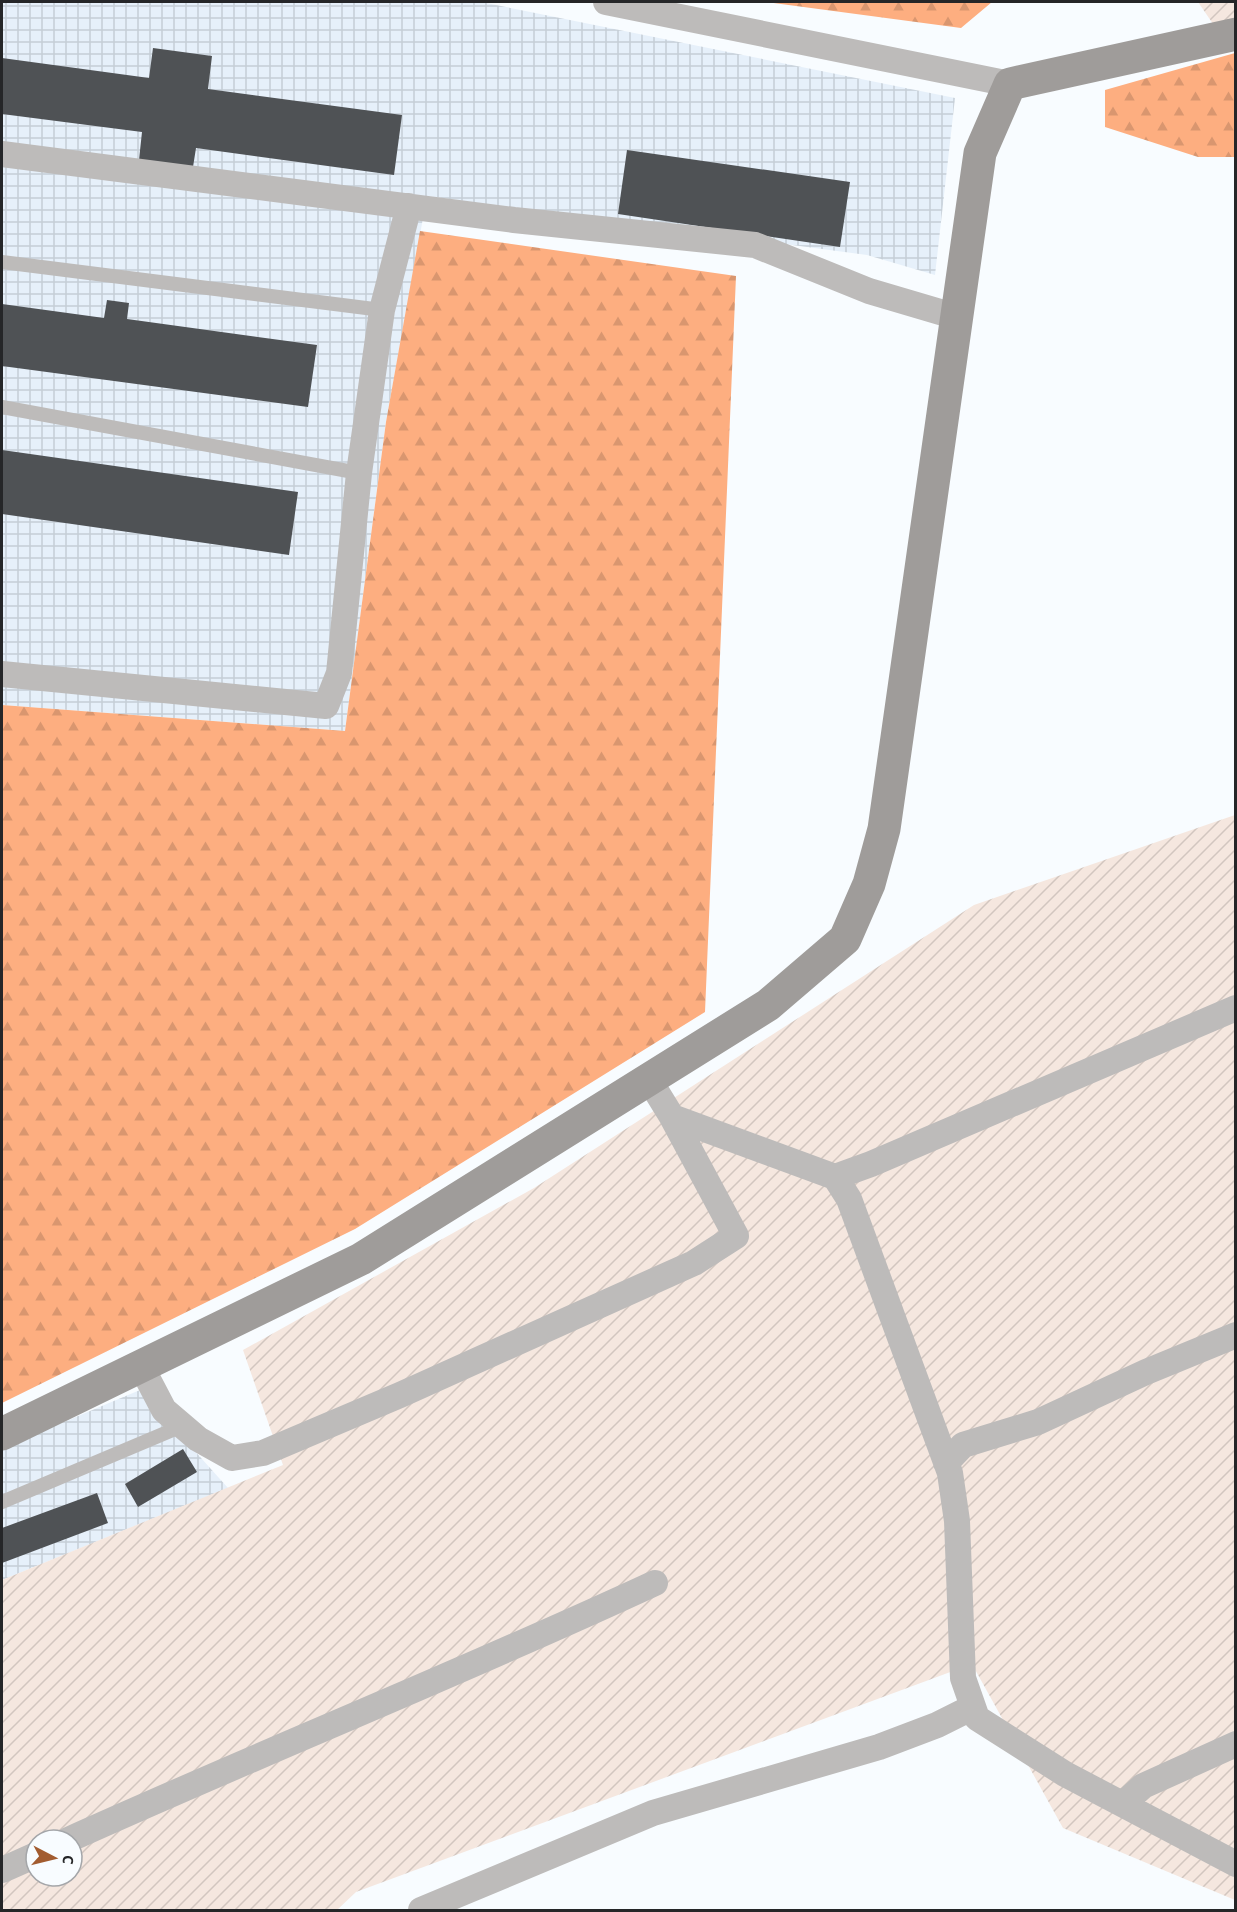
<svg xmlns="http://www.w3.org/2000/svg" width="1237" height="1912" font-family="'Alegreya Sans',sans-serif">
	<style>
		.industrial { fill: url(#industrial-grid) }
		.forest { fill: url(#forest-firs) }
		.garden { fill: url(#garden-furrows); fill-rule: evenodd }
		.building { fill: #4f5255 }
		.lines { fill: none; stroke-linecap: round; stroke-linejoin: round }
		.lane { stroke: #bdbbba; stroke-width: 14 }
		.street { stroke: #bdbbba; stroke-width: 26 }
		.secondary { stroke: #9f9c9a; stroke-width: 33 }
	</style>
	<defs>
		<pattern id="industrial-grid" width="8" height="8" patternUnits="userSpaceOnUse" patternTransform="scale(1.5)"><rect width="8" height="8" fill="#e6f0fa"/><path d="M0 4h8M4 0v8" fill="none" stroke="#c5ced6"/></pattern>
		<pattern id="forest-firs" width="22" height="20" patternUnits="userSpaceOnUse" patternTransform="scale(1.5)"><rect width="22" height="20" fill="#fdae80"/><path d="M5 1l3.5 6h-7zM16 11l3.5 6h-7z" fill="#d9966f"/></pattern>
		<pattern id="garden-furrows" width="10" height="10" patternUnits="userSpaceOnUse" patternTransform="scale(1.5)"><rect width="10" height="10" fill="#f5e7df"/><path d="M-1 1l2-2M0 10L10 0M9 11l2-2" fill="none" stroke="#d2c6bf"/></pattern>
	</defs>
	<rect width="100%" height="100%" fill="#f8fcff"/>
	<!-- industrial -->
	<path class="industrial" d="M2,2H481L955,98L935,275L867,255L427,196L386,422L345,731L2,705Z
		M140,1390L228,1488L2,1580V1448Z"/>
	<!-- forest -->
	<path class="forest" d="M766,2H992L961,28Z
		M1235,53V157H1198L1105,127V90Z
		M420,231L736,276L705,1012L355,1229L2,1403V705L345,731L386,422Z"/>
	<!-- garden -->
	<path class="garden" d="M1198,2H1235V34L1222,37Z
		M1235,815V1900L1063,1828L972,1664L356,1892L337,1910H2V1580L283,1465L243,1350L534,1188L974,905ZM36,1840H72V1876H36Z"/>
	<!-- building -->
	<path class="building" d="M153,48L212,56L208,89L402,115L394,175L196,148L193,167L139,160L142,132L2,114V58L149,78Z
		M627,150L850,182L840,247L618,214Z
		M107,300L129,303L127,319L317,345L308,407L2,366V304L104,318Z
		M2,450L298,492L289,555L2,514Z
		M183,1449L197,1472L138,1507L125,1484Z
		M97,1493L108,1523L2,1563V1528Z"/>
	<g class="lines">
		<!-- lane -->
		<path class="lane" d="M2,262L382,310
			M2,407L359,473
			M2,1502L182,1426"/>
		<!-- street -->
		<path class="street" d="M606,2L1010,84
			M2,154L514,220L755,245L869,291L957,317
			M2,674L326,706L339,673L359,473L382,310L409,206
			M648,1078L672,1117L835,1177L849,1199L950,1473L957,1521L963,1678L977,1718L1065,1774L1236,1864
			M835,1177L871,1164L1236,1008
			M141,1366L164,1410L198,1439L232,1458L263,1453L400,1395L694,1263L736,1236L672,1117
			M946,1463L963,1445L1038,1422L1146,1372L1236,1335
			M1123,1804L1143,1786L1236,1744
			M68,1840C263,1752 461,1673 655,1583
			M2,1870L36,1855
			M421,1910L653,1813L879,1747L937,1725L973,1707"/>
		<!-- secondary -->
		<path class="secondary" d="M2,1434L361,1259L768,1005L845,939L869,884L884,829L980,153L1010,84L1236,34"/>
	</g>
	<!-- border -->
	<rect width="1237" height="1912" fill="none" stroke="#252628" stroke-width="6"/>
	<!-- north arrow -->
	<g transform="translate(54 1858) rotate(97)"><circle r="28" fill="#f8fcff" stroke="#a4a6a9" stroke-width="1.5"/>
	<path d="M0-4.5L10 22L0 15L-10 22Z" fill="#a25c30"/>
	<text y="-9" font-size="16" font-weight="bold" text-anchor="middle" fill="#252628">С</text>
	</g>
</svg>
